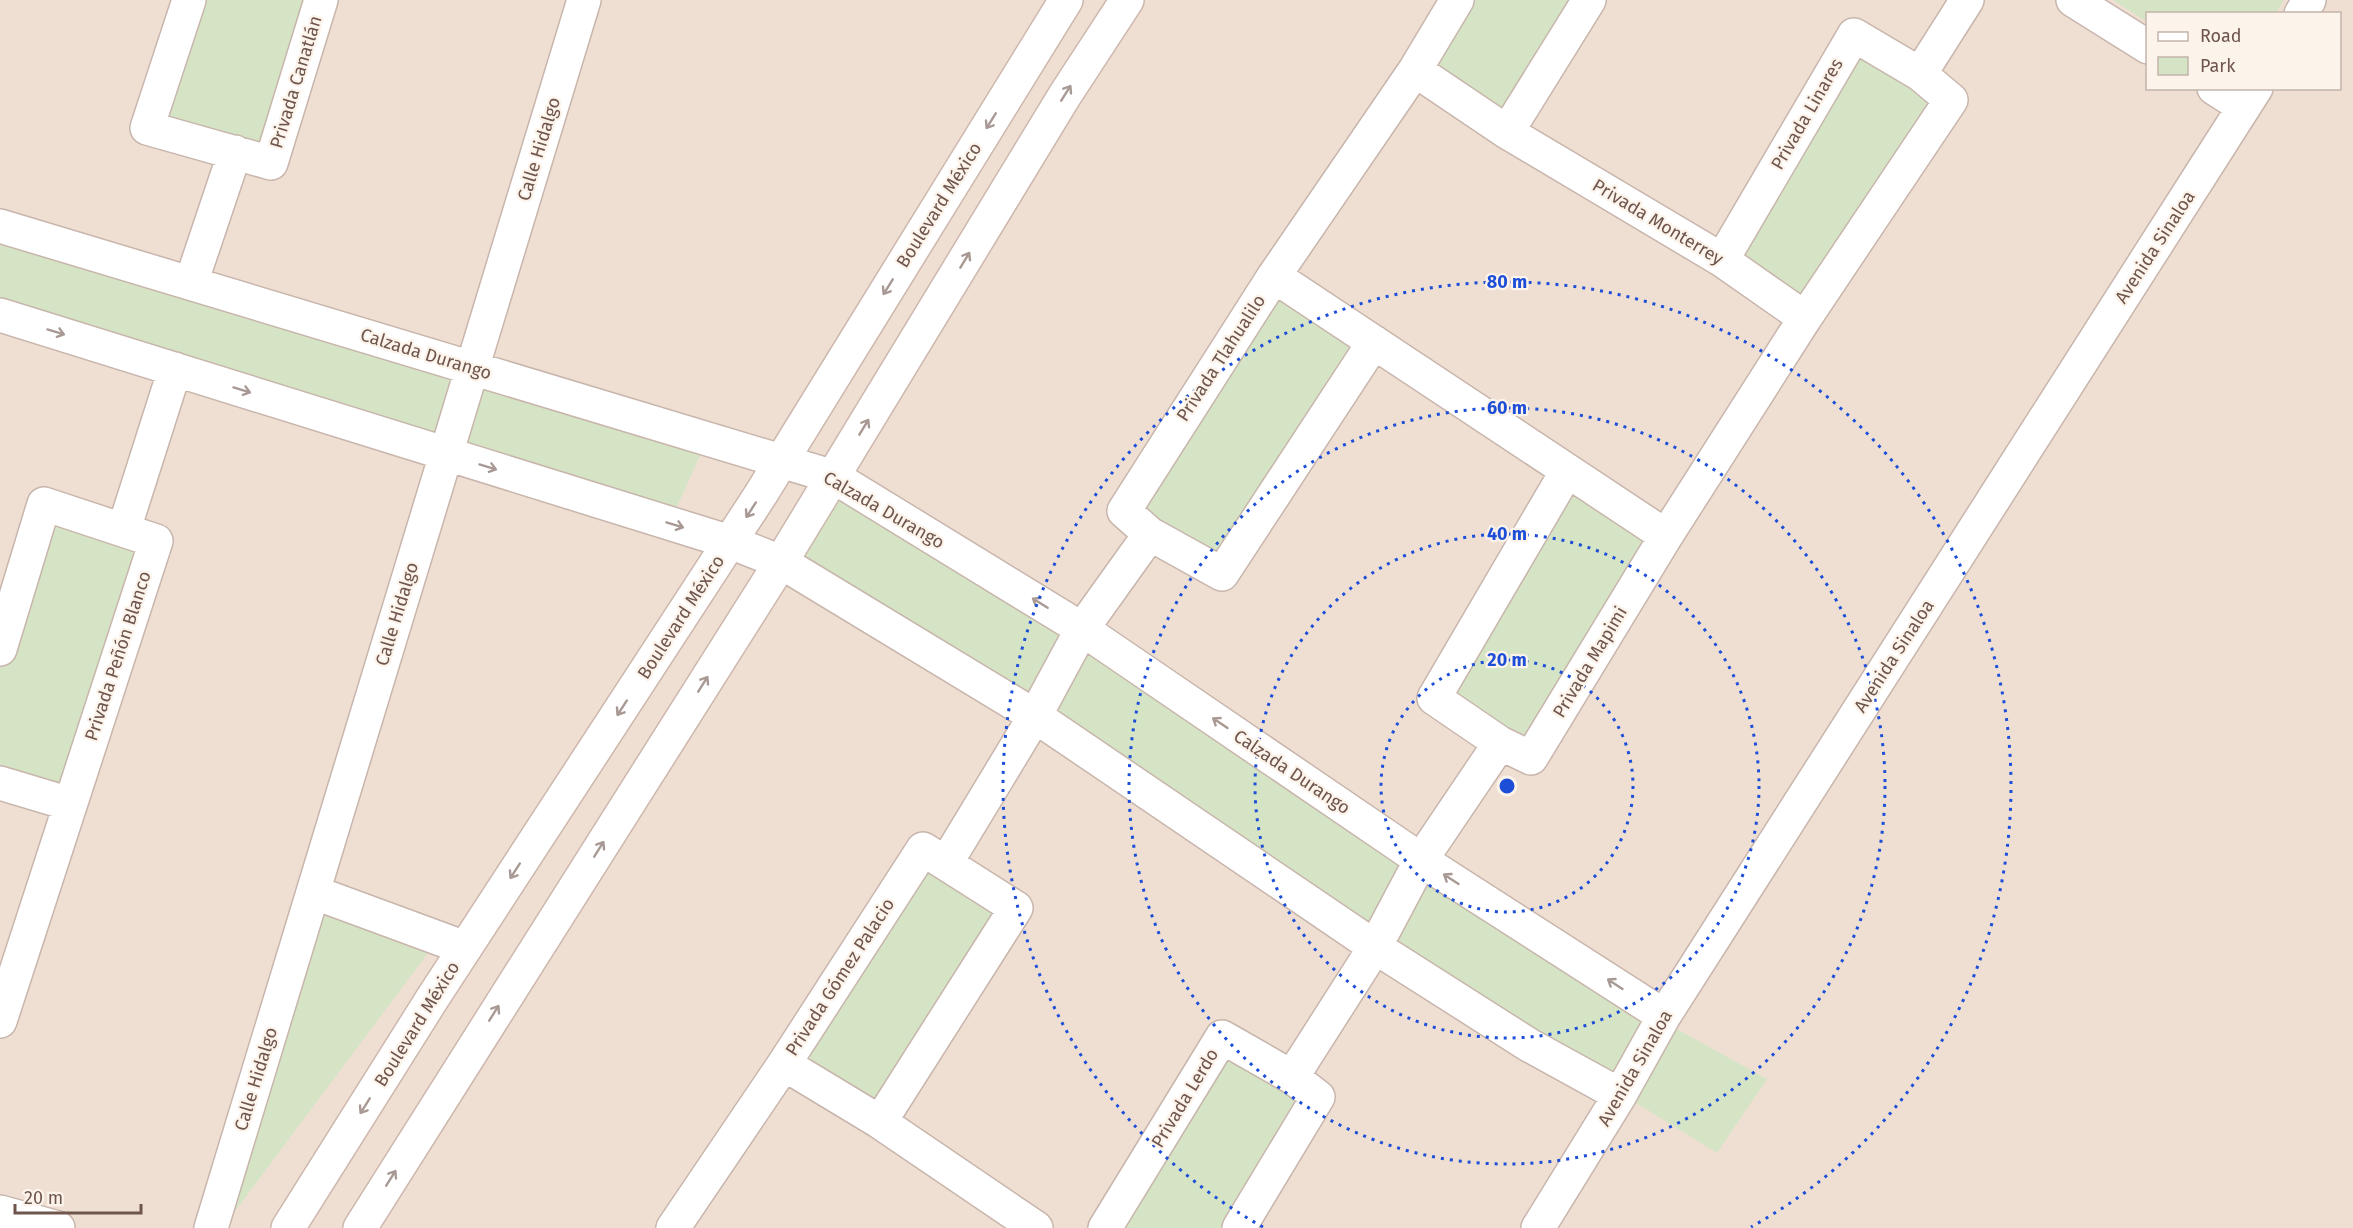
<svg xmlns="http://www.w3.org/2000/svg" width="2353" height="1228" font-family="'Fira Sans',sans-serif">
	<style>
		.residential { fill: #efdfd3; fill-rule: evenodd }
		.green { fill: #d5e4c5 }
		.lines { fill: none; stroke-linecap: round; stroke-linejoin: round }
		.minor-casing { stroke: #c8b5ac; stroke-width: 36 }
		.secondary-casing { stroke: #cdb7ad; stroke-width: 36 }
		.minor { stroke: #fff; stroke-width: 33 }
		.secondary { stroke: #fff; stroke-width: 33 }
		.oneway { stroke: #a89994 }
		.ring { fill: none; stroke: #1d4ed8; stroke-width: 3; stroke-dasharray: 3 6 }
		.labels { text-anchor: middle; stroke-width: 4.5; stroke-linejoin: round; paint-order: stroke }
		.street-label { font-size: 18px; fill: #6e554d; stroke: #fcf3ea }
		.centre { fill: #1d4ed8; stroke: #fcf3ea; stroke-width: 3 }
		.ring-label { font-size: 18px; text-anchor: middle; font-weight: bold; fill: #1d4ed8; stroke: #fcf3ea; stroke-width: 4.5; stroke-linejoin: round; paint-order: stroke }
	</style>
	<rect width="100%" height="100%" fill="#f9eee4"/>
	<!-- residential -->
	<path class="residential" d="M0,0H2353V1228H0ZM2148,14H2340V88H2148Z"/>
	<!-- green -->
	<path class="green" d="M194,0H315L269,158L154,125Z
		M1464,0H1582L1505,123L1422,68Z
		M2113,0H2284L2276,13L2148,14L2147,22Z
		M1855,44L1944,103L1803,308L1732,260Z
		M0,234L704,447L674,513L0,307Z
		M1274,285L1364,348L1219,559L1131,510Z
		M1569,481L1646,539L1531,749L1443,695Z
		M835,487L1655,1017L1767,1079L1717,1153L1370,938L790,560Z
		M46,509L149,544L67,799L0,779V659Z
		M926,862L998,909L874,1105L794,1062Z
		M318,904L434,945L227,1222Z
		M1223,1049L1307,1099L1228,1228H1116Z"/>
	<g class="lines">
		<defs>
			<path id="minor" d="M189,0L147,128L271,163L321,0
				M2073,0L2148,47
				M2301,14L2309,0
				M1415,70L1507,132L1722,260L1805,318
				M1920,74L1967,0
				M2214,88L2244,107
				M1507,132L1589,0
				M0,226L834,477L1082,629L1421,860L1664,1016
				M1274,276L1666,536
				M191,283L235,152
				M0,315L730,542L781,562L1035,716L1375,947L1529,1045L1620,1095
				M1374,342L1222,574L1150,534L1124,511L1274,276L1415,70L1457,0
				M1567,471L1434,698L1500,743L1531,758L1666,536L1805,318L1951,100L1920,74L1854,35L1722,260
				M124,529L175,369
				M0,649L44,504L156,541L0,1021
				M0,783L70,804
				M946,863L1035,716L1082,629L1150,534
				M313,892L465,948
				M784,1064L880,1122L1036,1228
				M1292,1077L1375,947L1421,860L1500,743
				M0,1212L58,1228
				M211,1228L584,0
				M673,1228L784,1064L923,849L1016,908L880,1122
				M1105,1228L1222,1037L1292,1077L1318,1097L1239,1228
				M1538,1228L1620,1095L1664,1016L2256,88"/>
			<path id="secondary" d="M288,1228L432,999L761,494L1066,0
				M360,1228L781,562L1065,95L1127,0"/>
		</defs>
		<!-- minor casing -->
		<use href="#minor" class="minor-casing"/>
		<!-- secondary casing -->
		<use href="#secondary" class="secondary-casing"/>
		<!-- minor -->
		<use href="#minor" class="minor"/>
		<!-- secondary -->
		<use href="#secondary" class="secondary"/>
	</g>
	<!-- one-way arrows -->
	<defs><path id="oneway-shaft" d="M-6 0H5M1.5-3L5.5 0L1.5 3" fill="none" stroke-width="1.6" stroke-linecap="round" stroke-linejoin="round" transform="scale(1.5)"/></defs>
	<g class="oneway">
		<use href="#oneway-shaft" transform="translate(1066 93) rotate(-58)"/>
		<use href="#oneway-shaft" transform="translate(991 121) rotate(122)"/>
		<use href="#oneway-shaft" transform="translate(965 260) rotate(-59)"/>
		<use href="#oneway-shaft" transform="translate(888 287) rotate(122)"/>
		<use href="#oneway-shaft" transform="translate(56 332) rotate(17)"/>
		<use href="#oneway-shaft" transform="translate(242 390) rotate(17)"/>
		<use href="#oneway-shaft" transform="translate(864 427) rotate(-59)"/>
		<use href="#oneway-shaft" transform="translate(488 467) rotate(17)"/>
		<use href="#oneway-shaft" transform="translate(751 510) rotate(123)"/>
		<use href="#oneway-shaft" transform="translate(675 525) rotate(17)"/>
		<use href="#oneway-shaft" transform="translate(1040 603) rotate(-148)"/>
		<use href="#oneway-shaft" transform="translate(703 684) rotate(-58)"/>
		<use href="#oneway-shaft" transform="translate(622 708) rotate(123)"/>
		<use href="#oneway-shaft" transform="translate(1220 723) rotate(-146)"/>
		<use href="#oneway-shaft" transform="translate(599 849) rotate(-58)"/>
		<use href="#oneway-shaft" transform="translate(515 871) rotate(123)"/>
		<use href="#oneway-shaft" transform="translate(1451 879) rotate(-147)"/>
		<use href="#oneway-shaft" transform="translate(1615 984) rotate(-147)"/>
		<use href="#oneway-shaft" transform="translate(494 1013) rotate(-58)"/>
		<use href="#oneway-shaft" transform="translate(365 1106) rotate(122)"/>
		<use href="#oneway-shaft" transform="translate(391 1178) rotate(-58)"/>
	</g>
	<!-- distance rings -->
	<g class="ring">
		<circle cx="1507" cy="786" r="126"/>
		<circle cx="1507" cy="786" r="252"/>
		<circle cx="1507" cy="786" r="378"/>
		<path d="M1263 1227A504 504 0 1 1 1751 1227"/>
	</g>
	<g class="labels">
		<!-- street labels -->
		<g class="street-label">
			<text transform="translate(296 82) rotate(-73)" y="6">Privada Canatlán</text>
			<text transform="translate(1807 114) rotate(-60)" y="6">Privada Linares</text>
			<text transform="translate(539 149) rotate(-73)" y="6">Calle Hidalgo</text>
			<text transform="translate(939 205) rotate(-58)" y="6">Boulevard México</text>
			<text transform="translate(1658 222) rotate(31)" y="6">Privada Monterrey</text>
			<text transform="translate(2155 247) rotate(-57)" y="6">Avenida Sinaloa</text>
			<text transform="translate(426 354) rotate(17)" y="6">Calzada Durango</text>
			<text transform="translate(1221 358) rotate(-57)" y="6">Privada Tlahualilo</text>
			<text transform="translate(884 510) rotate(30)" y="6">Calzada Durango</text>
			<text transform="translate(397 614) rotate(-73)" y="6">Calle Hidalgo</text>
			<text transform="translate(681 617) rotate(-57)" y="6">Boulevard México</text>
			<text transform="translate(118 656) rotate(-72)" y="6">Privada Peñón Blanco</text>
			<text transform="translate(1894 656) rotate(-57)" y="6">Avenida Sinaloa</text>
			<text transform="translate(1590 662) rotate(-59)" y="6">Privada Mapimi</text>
			<text transform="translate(1292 772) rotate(34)" y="6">Calzada Durango</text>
			<text transform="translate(840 977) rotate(-57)" y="6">Privada Gómez Palacio</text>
			<text transform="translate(417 1024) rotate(-58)" y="6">Boulevard México</text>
			<text transform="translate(1635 1068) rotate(-60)" y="6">Avenida Sinaloa</text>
			<text transform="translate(256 1079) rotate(-73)" y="6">Calle Hidalgo</text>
			<text transform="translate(1185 1098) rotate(-59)" y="6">Privada Lerdo</text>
		</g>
	</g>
	<circle cx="1507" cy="786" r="9" class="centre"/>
	<g class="ring-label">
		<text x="1507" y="288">80 m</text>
		<text x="1507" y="414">60 m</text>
		<text x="1507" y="540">40 m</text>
		<text x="1507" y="666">20 m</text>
	</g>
	<!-- legend -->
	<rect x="2146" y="12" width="195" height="78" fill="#fcf3ea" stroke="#c3b4ab" stroke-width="1.5"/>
	<rect x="2158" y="32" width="30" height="9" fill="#ffffff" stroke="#c3b4ab" stroke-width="1.5"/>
	<text x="2200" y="42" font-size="18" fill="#6e554d">Road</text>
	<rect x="2158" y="57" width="30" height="18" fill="#d5e4c5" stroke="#c3b4ab" stroke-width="1.5"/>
	<text x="2200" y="72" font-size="18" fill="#6e554d">Park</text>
	<!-- scale -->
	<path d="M15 1204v9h126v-9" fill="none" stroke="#6e554d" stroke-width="3"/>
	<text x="24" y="1204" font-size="18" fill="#6e554d" stroke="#fcf3ea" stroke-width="4.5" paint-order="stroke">20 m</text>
</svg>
